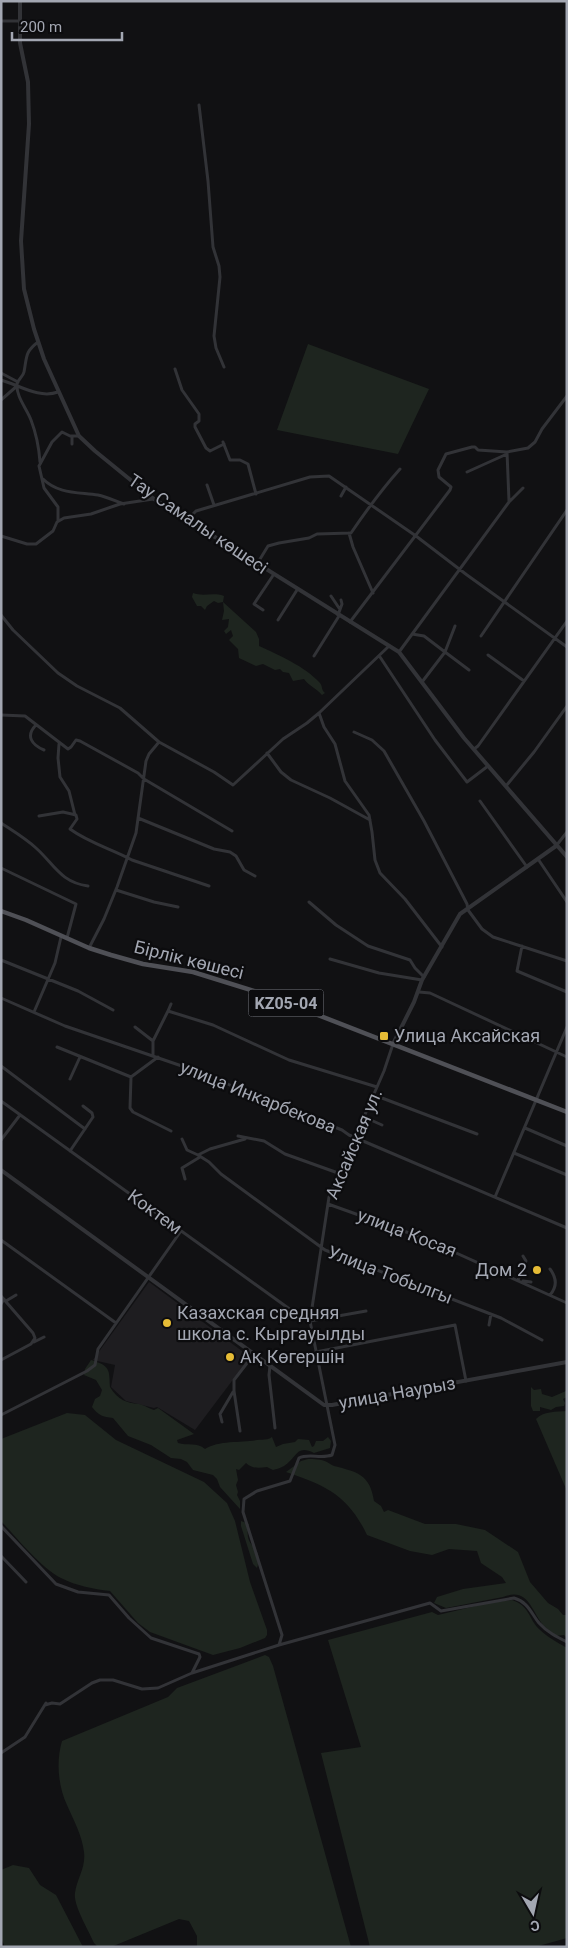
<svg xmlns="http://www.w3.org/2000/svg" width="568" height="1948" font-family="Roboto,sans-serif">
	<style>
		.built { fill: #1e1d20 }
		.green { fill: #1e251f }
		.lines { fill: none; stroke-linecap: round; stroke-linejoin: round }
		.minor { stroke: #323337; stroke-width: 3 }
		.tertiary { stroke: #323337; stroke-width: 4 }
		.primary { stroke: #4f5056; stroke-width: 4.5 }
		.poi-dot { fill: #e6bc36; stroke: #0c0c0e; stroke-width: 2 }
		.labels { text-anchor: middle; stroke-width: 4.5; stroke-linejoin: round; paint-order: stroke }
		.shield { fill: #0c0c0e; stroke: #767881; stroke-width: 1 }
		.shield-label { font-size: 16px; font-weight: bold; fill: #a3a7b2 }
		.street-label { font-size: 18px; fill: #a3a7b2; stroke: #0c0c0e }
		.poi-label { font-size: 18px; fill: #a3a7b2; stroke: #0c0c0e; text-anchor: start }
	</style>
	<rect width="100%" height="100%" fill="#111113"/>
	<!-- built -->
	<path class="built" d="M149,1282L250,1357L195,1430L157,1407L154,1408L126,1401L111,1387L115,1365L93,1360Z"/>
	<!-- green -->
	<path class="green" d="M308,344L429,389L398,454L277,430Z
		M193,593C203,597 213,592 224,596L223,602L256,632L259,639V646C277,654 306,667 320,683C323,687 321,690 325,693L322,695C316,688 309,686 304,679L293,681L289,673L283,672L280,669L275,670L263,664L256,666L239,658L238,649L229,640L233,636L231,630L226,634L224,631L228,627L229,619L222,620L224,611L223,602L218,603L214,601L207,606L205,610L201,606H197L192,597Z
		M91,1360C111,1366 109,1370 110,1387C118,1400 126,1403 139,1404C144,1405 150,1409 154,1410L158,1408L194,1434L177,1440L178,1443C187,1446 197,1442 205,1449C219,1440 241,1443 257,1440C263,1439 267,1441 272,1437L276,1447L283,1444L295,1442L298,1439L309,1440L312,1447L314,1446L316,1441H323L328,1437L331,1441L330,1448L314,1453C296,1444 297,1458 284,1466C281,1468 276,1469 273,1470L267,1467C259,1468 252,1469 246,1463L239,1470L236,1469L238,1480L236,1485L238,1492L237,1495L240,1501V1509L220,1487L217,1479L213,1475L193,1470L187,1462L181,1459L171,1458L151,1445L128,1436L113,1418C103,1417 98,1415 92,1407L95,1399L100,1396L102,1390L96,1380L84,1375L85,1369Z
		M531,1387L534,1390L541,1389L542,1394L552,1397L566,1391L567,1397L563,1399L565,1403L564,1406L556,1407L551,1410L540,1407V1411H533L531,1406Z
		M567,1411V1491L536,1419C543,1411 556,1412 567,1411Z
		M67,1413L85,1415L116,1440L204,1482L227,1503L235,1521L250,1582L267,1630V1635L265,1638L240,1648L213,1655L150,1632L138,1623L110,1591C93,1589 77,1586 61,1578C40,1567 18,1539 1,1521V1439Z
		M308,1459C314,1459 321,1459 327,1462C329,1463 331,1465 334,1466C357,1472 370,1474 374,1501L381,1506L384,1512L388,1510L425,1524H456L485,1530L518,1552L530,1582L548,1603L558,1609L563,1615H567V1638L564,1635L555,1636C551,1632 547,1629 543,1625C531,1610 528,1587 503,1597L446,1608L434,1603L437,1597L463,1589L506,1583L502,1577L481,1563L477,1551L449,1549L432,1555L410,1551L367,1535C348,1495 325,1485 286,1472L301,1461Z
		M241,1521L249,1524C242,1551 265,1543 257,1568L253,1564L241,1526Z
		M512,1600C530,1606 528,1618 539,1629C547,1637 557,1642 567,1648V1938L535,1947H370L321,1753L361,1747L328,1640L432,1612L438,1615L488,1603Z
		M265,1655L269,1657L273,1666L351,1947H197V1936L189,1921L179,1919L111,1947H98L94,1943C89,1931 73,1905 75,1893C77,1878 86,1868 84,1852C82,1835 74,1821 67,1805C58,1786 56,1761 62,1741L168,1697L177,1688Z
		M13,1865L29,1868L40,1885L56,1895L83,1947H5L1,1938V1870Z"/>
	<g class="lines">
		<!-- minor -->
		<path class="minor" d="M1,21H20
			M199,105L208,181L213,247L219,266L220,277L214,336L216,348L224,367
			M38,342C25,352 27,356 24,372C23,377 18,379 17,384C16,397 27,409 31,420C36,433 39,448 40,462
			M175,369L182,390L199,414V421L195,424V427L206,448L210,451L224,444
			M1,373L18,382
			M1,380C19,385 39,399 58,392
			M1,400L17,386
			M72,437V444
			M223,442L230,460H240L248,464L256,494
			M507,452L509,501
			M467,472L507,454
			M43,479C58,494 78,492 98,495C107,497 115,501 124,504
			M207,485L214,505
			M341,496L346,487
			M58,520V507L44,488L39,466L52,442L62,432L70,436H79
			M187,520L196,511L206,508L310,477L329,476L416,536L467,575L567,647
			M349,533L353,547L373,593
			M1,536L27,544H36L53,531L57,522L64,518L91,514L120,504L153,499
			M257,564L268,546L279,543L309,538L317,534L351,533C366,511 382,489 400,469
			M331,596L339,608
			M263,610L254,604L274,574
			M1,615L13,630L58,673L77,686L120,708L159,742L214,772L233,785L283,739L307,723L319,713L388,647
			M338,615L342,604L341,600
			M278,620L297,590
			M350,622L450,490L451,487L439,477L438,470L446,454L472,447H475L478,450L507,452L528,448L535,442L542,429L567,396
			M455,626L445,652L469,670
			M412,634L424,636L445,652L422,682
			M481,636L567,510
			M399,652L509,502L523,488
			M488,655L524,681
			M314,656L339,616
			M380,657L435,740L467,782L488,766
			M319,713L324,727L335,744L345,781L369,815L372,832L375,860L380,873L405,899L442,947
			M1,715L25,716L68,749L71,747L76,740L80,741L138,773L144,779L232,831
			M36,725C25,736 32,745 44,750
			M354,732L372,740L384,751L424,821L467,904L468,910L482,929L493,937L567,961
			M59,744L58,758L60,777L69,791L75,815
			M474,749L478,746L567,621
			M267,753L281,772L291,780L330,798L370,820
			M506,786L534,752L567,706
			M480,801L527,867
			M39,816L63,812L76,815L77,819L70,829C89,843 112,849 132,860L209,886
			M138,818L214,849L230,852L236,856L244,870L255,876
			M1,823C13,831 25,838 36,848C54,864 60,882 88,886
			M556,846L567,832
			M538,859L567,902
			M1,868L76,904L67,938
			M116,890L154,902L178,907
			M309,902L336,925L368,946L410,960L415,968L424,977
			M522,946L517,971L567,992
			M89,948L104,919L117,887L136,833L146,761L149,754L159,742
			M330,959L379,973L422,980
			M1,960L78,991L113,1010
			M419,992L430,993L567,1057
			M1,998L65,1026L211,1076L236,1088L342,1130L349,1135L567,1228
			M168,1011L171,1004
			M34,1012L55,963L61,937
			M135,1027L153,1041
			M57,1047L131,1077
			M153,1055V1041L168,1011L213,1025L289,1060L377,1087
			M158,1057L131,1077L130,1108L133,1112L171,1131
			M1,1066L85,1129
			M70,1079L80,1057
			M374,1095L477,1134
			M1,1101L302,1318L310,1321L366,1311
			M364,1117L382,1125
			M525,1128L567,1146
			M238,1136L264,1141L285,1154L338,1173
			M182,1139L187,1150L198,1155L210,1149L245,1139
			M1,1140L20,1115
			M70,1151L93,1117L92,1113L83,1106
			M514,1153L567,1175
			M198,1155L209,1162L221,1174L325,1250L501,1318L542,1340
			M185,1179L182,1168L200,1157
			M495,1197L567,1027
			M328,1204L423,1238L567,1303
			M1,1240L116,1323
			M550,1269C556,1277 558,1286 550,1295
			M518,1280L526,1261L523,1256
			M523,1281L531,1282
			M1,1296L33,1333L35,1338L31,1344L1,1360
			M6,1301L16,1295
			M1,1304L4,1299
			M489,1325L491,1314
			M34,1342L44,1337
			M316,1352L455,1325L466,1381
			M270,1366L269,1375L275,1428
			M1,1415L87,1371L95,1365L98,1349L181,1231
			M222,1422L220,1414L233,1392
			M240,1431L234,1391V1380L254,1354
			M1,1526L56,1584L78,1592L109,1595L129,1618L151,1638L199,1654L200,1657L192,1673
			M1,1556L26,1582
			M279,1645L430,1603L441,1611L514,1598C528,1602 531,1613 539,1623C547,1632 557,1637 567,1642
			M45,1705L52,1703L60,1704L92,1683L100,1680H113L142,1689L158,1688L192,1673L279,1645L282,1635L243,1512L244,1499L257,1491L290,1481L299,1458C308,1453 321,1459 332,1455L335,1445L310,1321L329,1197L384,1071L393,1044
			M1,1753L25,1737L46,1703"/>
		<!-- tertiary -->
		<path class="tertiary" d="M20,1V43L28,82L29,124L21,241L24,289L34,329L44,359L79,436L95,451L154,499L399,652L464,738L567,857
			M393,1044L414,1002L422,980L460,914L556,846
			M1,1170L324,1405H332L567,1362"/>
		<!-- primary -->
		<path class="primary" d="M1,911L26,920L89,948L111,955L143,964L193,972L264,994L567,1112"/>
	</g>
	<!-- markers -->
	<g class="poi-dot">
		<rect x="379" y="1031" width="10" height="10" rx="2.5"/>
		<circle cx="537" cy="1270" r="5"/>
		<circle cx="167" cy="1323" r="5"/>
		<circle cx="230" cy="1357" r="5"/>
	</g>
	<g class="labels">
		<!-- shield labels -->
		<rect class="shield" x="248.5" y="989.5" width="75" height="27" rx="4"/>
		<g class="shield-label">
			<text x="286" y="1009">KZ05-04</text>
		</g>
		<!-- street labels -->
		<g class="street-label">
			<text transform="translate(198 524) rotate(34)" y="6">Тау Самалы көшесі</text>
			<text transform="translate(189 960) rotate(14)" y="6">Бірлік көшесі</text>
			<text transform="translate(258 1097) rotate(22)" y="6">улица Инкарбекова</text>
			<text transform="translate(354 1144) rotate(-67)" y="6">Аксайская ул.</text>
			<text transform="translate(155 1212) rotate(36)" y="6">Коктем</text>
			<text transform="translate(407 1233) rotate(21)" y="6">улица Косая</text>
			<text transform="translate(390 1275) rotate(21)" y="6">Улица Тобылгы</text>
			<text transform="translate(397 1393) rotate(-10)" y="6">улица Наурыз</text>
		</g>
		<!-- poi labels -->
		<g class="poi-label">
			<text x="394" y="1042">Улица Аксайская</text>
			<text x="527" y="1276" text-anchor="end">Дом 2</text>
			<text x="177" y="1319">Казахская средняя<tspan x="177" dy="21">школа с. Кыргауылды</tspan></text>
			<text x="240" y="1363">Ақ Көгершін</text>
		</g>
	</g>
	<!-- border -->
	<rect width="568" height="1948" fill="none" stroke="#a3a7b2" stroke-width="5"/>
	<!-- north arrow -->
	<g transform="translate(533 1913) rotate(171)" stroke="#0c0c0e" stroke-width="4" paint-order="stroke">
	<path d="M0-4L9 19L0 12L-9 19Z" fill="#a3a7b2"/>
	<text y="-8" font-size="14" font-weight="bold" text-anchor="middle" fill="#a3a7b2">С</text>
	</g>
	<!-- scale -->
	<path d="M12 32v8h110v-8" fill="none" stroke="#a3a7b2" stroke-width="2.5"/>
	<text x="20" y="32" font-size="15" fill="#a3a7b2" stroke="#0c0c0e" stroke-width="4" paint-order="stroke">200 m</text>
</svg>
